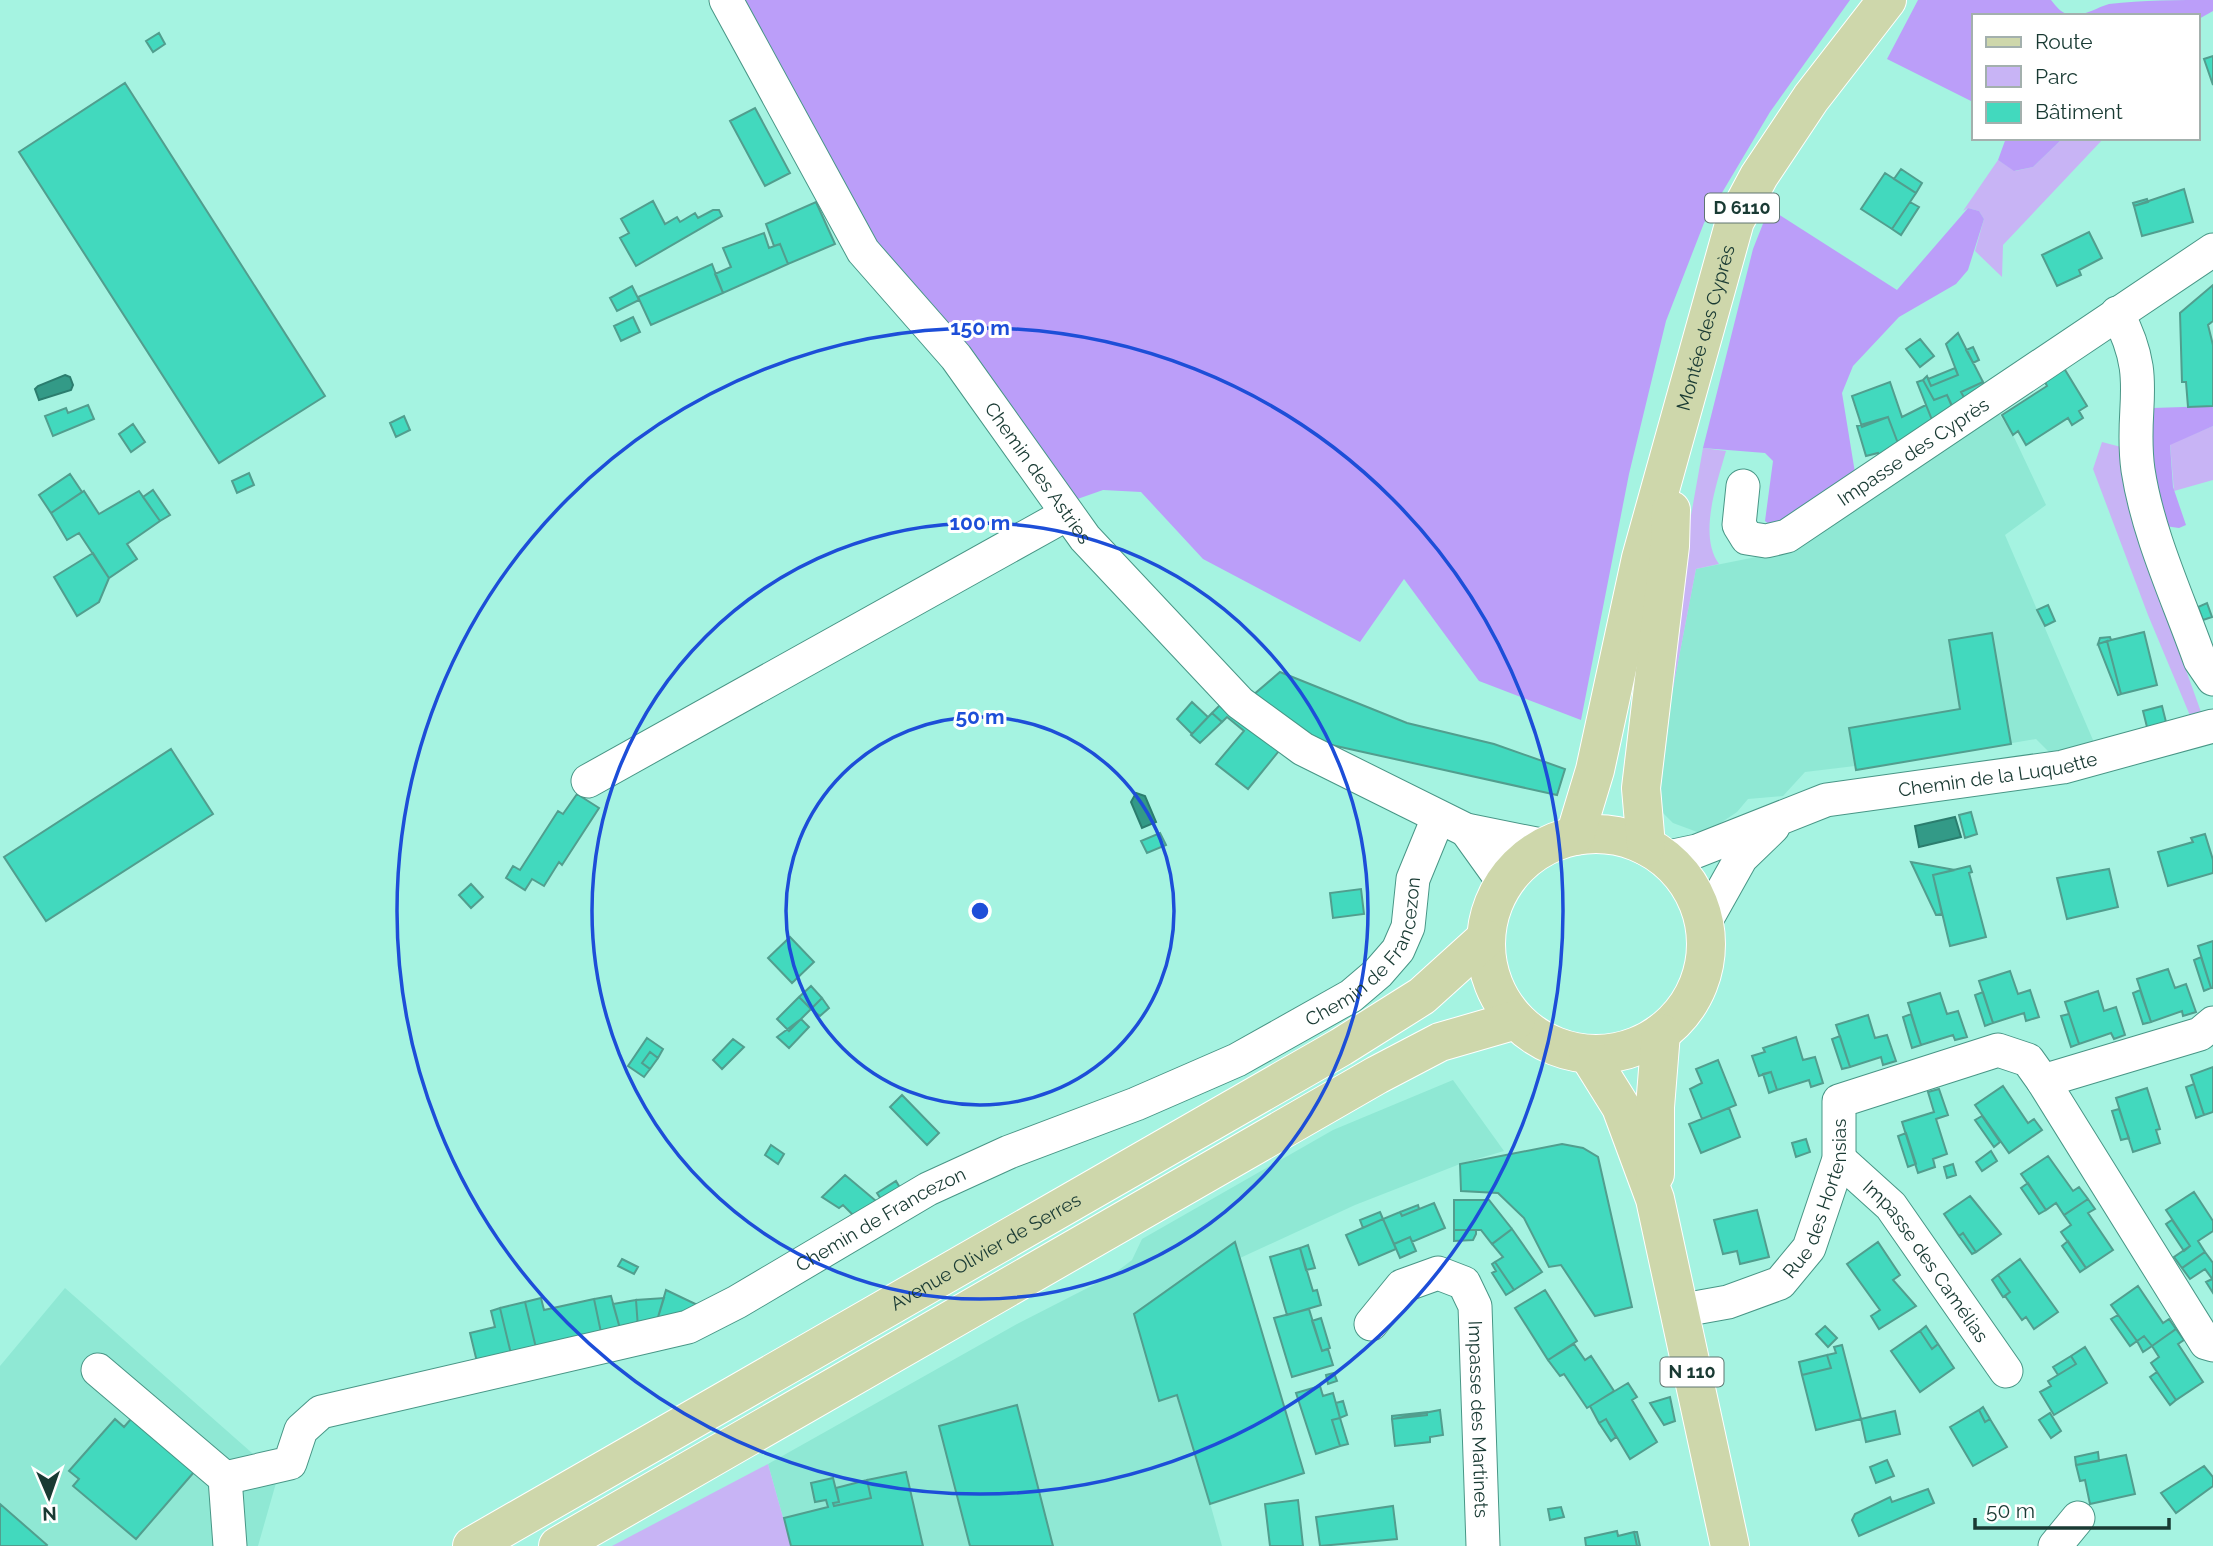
<svg xmlns="http://www.w3.org/2000/svg" width="2213" height="1546" font-family="Raleway,sans-serif">
	<style>
		.built { fill: #8fe8d4 }
		.green { fill: #c8b4f5 }
		.forest { fill: #bb9ef9 }
		.water { fill: #339a87; stroke: #2b7d6e; stroke-width: 2 }
		.building { fill: #42d9be; stroke: #519e8e; stroke-width: 2 }
		.lines { fill: none; stroke-linecap: round; stroke-linejoin: round }
		.minor-casing { stroke: #489686; stroke-width: 35 }
		.major-casing { stroke: #fff; stroke-width: 40 }
		.minor { stroke: #fff; stroke-width: 33 }
		.major { stroke: #ced7ab; stroke-width: 38 }
		.ring { fill: none; stroke: #1d4ed8; stroke-width: 3.5 }
		.labels { text-anchor: middle; stroke-width: 6; stroke-linejoin: round; paint-order: stroke }
		.shield { fill: #fff; stroke: #5e7570; stroke-width: 2 }
		.shield-label { font-size: 18px; font-weight: bold; fill: #193a33 }
		.street-label { font-size: 19px; fill: #193a33; stroke: #fff }
		.centre { fill: #1d4ed8; stroke: #fff; stroke-width: 3.5 }
		.ring-label { font-size: 21px; text-anchor: middle; font-weight: bold; fill: #1d4ed8; stroke: #fff; stroke-width: 6; stroke-linejoin: round; paint-order: stroke }
	</style>
	<rect width="100%" height="100%" fill="#a5f3e1"/>
	<!-- built -->
	<path class="built" d="M1997,411L2013,435L2046,505L2005,535L2096,747L2053,756L2036,739L1856,770L1855,766L1805,772L1783,796L1748,799L1737,812L1713,828L1700,833L1673,823L1659,809L1664,735L1696,569L1761,556Z
		M1453,1080L1504,1151L1460,1164L1355,1205L1240,1258L1304,1473L1210,1503L1222,1546H791L768,1464L1017,1324L1111,1276L1132,1260L1142,1239L1333,1130Z
		M65,1288L278,1476L258,1546H0V1366Z"/>
	<!-- green -->
	<path class="green" d="M2063,138H2104L2003,245L2002,277L1975,251L1984,219L1979,211L1968,208L1963,211L1998,160L2015,171L2033,167Z
		M2213,426V480L2174,491L2170,444Z
		M2102,442L2121,447L2120,461L2131,516L2201,712L2191,718L2148,615L2093,469Z
		M1703,448L1726,451C1717,483 1698,535 1719,564L1696,569L1664,735L1682,566Z
		M768,1464L791,1546H612Z"/>
	<!-- forest -->
	<path class="forest" d="M740,0H1850L1770,112L1704,223L1666,321L1629,474L1581,720L1479,681L1404,579L1360,642L1203,559L1141,492L1103,490L1069,502L881,257Z
		M1918,0H2051C2056,6 2060,12 2067,14C2083,18 2095,8 2109,4C2142,0 2179,0 2213,0V11L2197,20V16H1973V102L1887,59Z
		M2006,138H2063L2033,167L2014,171L1998,160Z
		M1968,208L1979,211L1984,219L1968,270L1956,284L1899,317L1853,366L1842,393L1857,485L1775,529L1765,521L1773,461L1765,453L1703,448L1753,249L1768,211L1778,214L1897,290Z
		M2213,406V426L2170,445L2173,487L2186,525L2179,528L2165,526L2148,453L2153,408Z"/>
	<!-- water -->
	<path class="water" d="M65,375L70,377L73,385L71,390L39,400L35,389L38,386Z
		M1136,793L1145,796L1156,822L1142,828L1131,802Z
		M1955,817L1961,837L1919,847L1915,826Z"/>
	<!-- building -->
	<path class="building" d="M159,33L165,44L153,52L146,41Z
		M2213,56V85L2204,59Z
		M125,83L325,396L219,463L19,152Z
		M755,108L790,173L765,186L730,121Z
		M1901,169L1922,183L1916,193L1894,179Z
		M1885,173L1916,193L1892,229L1861,209Z
		M2184,189L2193,222L2142,236L2134,206Z
		M2147,199L2148,202L2134,206L2133,203Z
		M653,201L665,224L677,217L680,222L695,213L698,218L713,210H719L722,216L636,266L620,238L629,233L621,219Z
		M816,202L835,244L788,264L780,244L774,246L766,224Z
		M1910,202L1919,207L1901,235L1892,229Z
		M2089,232L2102,258L2079,270L2081,275L2057,286L2042,255Z
		M764,233L769,248L780,244L788,264L723,293L715,274L731,267L723,248Z
		M712,264L723,293L651,325L638,297Z
		M2213,285V321L2208,325L2213,345V406L2188,407L2186,382H2182L2180,313Z
		M632,286L639,300L617,311L610,298Z
		M633,317L640,332L621,341L614,326Z
		M1958,333L1983,382L1961,392L1967,403L1953,409L1947,395L1934,400L1923,380L1927,376L1931,386L1958,375L1946,344Z
		M1920,339L1934,356L1920,367L1906,349Z
		M1973,347L1979,360L1973,363L1966,350Z
		M2059,360L2087,406L2079,411L2083,418L2072,425L2068,418L2026,445L2018,431L2013,435L2002,415L2047,386L2040,372Z
		M1955,368L1958,375L1931,386L1928,379Z
		M1923,380L1934,400L1947,395L1957,416L1936,430L1917,382Z
		M1890,382L1902,417L1926,405L1936,430L1899,446L1888,417L1862,427L1852,396Z
		M1983,382L1987,391L1966,401L1961,392Z
		M88,405L94,419L53,436L45,416L66,408L68,413Z
		M404,416L410,430L396,437L390,423Z
		M1888,417L1899,446L1880,457L1878,453L1866,456L1857,426Z
		M133,424L145,442L131,452L119,434Z
		M249,473L254,485L237,493L232,481Z
		M70,474L82,492L51,513L39,495Z
		M153,490L170,515L160,521L143,497Z
		M84,491L99,514L139,491L160,521L127,544L137,559L109,578L79,533L67,540L51,513Z
		M93,553L109,578L99,602L77,616L54,577Z
		M2207,603L2212,617L2203,620L2198,607Z
		M2048,605L2055,621L2045,626L2037,610Z
		M2144,632L2157,685L2121,694L2107,641Z
		M1992,633L2011,744L1856,770L1849,728L1960,709L1949,640Z
		M2110,637L2111,640L2098,644L2100,638Z
		M2107,641L2121,694L2118,695L2098,644Z
		M1280,672L1407,723L1494,744L1565,769L1557,795L1318,742L1252,696Z
		M1225,700L1283,746L1248,789L1216,764L1244,731L1227,717L1222,722L1212,713Z
		M1192,702L1208,717L1192,734L1177,719Z
		M2162,706L2167,726L2148,731L2143,711Z
		M1212,713L1222,722L1200,743L1191,735Z
		M171,749L213,814L46,921L4,857Z
		M577,794L599,808L562,865L559,862L544,886L532,879L525,890L506,878L513,866L520,870L558,811L563,814Z
		M1971,812L1977,834L1965,838L1959,815Z
		M1160,833L1166,845L1147,853L1141,841Z
		M2205,834L2213,860V873L2168,886L2158,852L2193,842L2191,838Z
		M1911,862L1955,870L1933,875L1942,914L1936,915Z
		M1970,866L1972,872L1969,873L1986,937L1950,946L1933,875Z
		M2109,869L2118,907L2067,919L2057,878Z
		M471,884L483,897L471,908L459,895Z
		M1361,889L1364,914L1333,918L1330,893Z
		M790,937L814,962L792,983L768,958Z
		M2213,941V988H2211L2198,946Z
		M2201,957L2211,988L2204,991L2194,960Z
		M2168,969L2175,988L2186,984L2196,1012L2183,1016L2182,1011L2151,1022L2137,979Z
		M2010,971L2018,994L2030,990L2039,1017L2026,1021L2024,1013L1993,1023L1979,981Z
		M811,986L822,998L811,1009L799,997Z
		M2140,990L2151,1022L2143,1024L2133,993Z
		M2098,991L2104,1011L2116,1007L2125,1035L2114,1039L2111,1033L2079,1044L2065,1002Z
		M1983,992L1993,1023L1985,1026L1975,995Z
		M1940,993L1947,1014L1958,1011L1967,1037L1955,1040L1953,1035L1921,1045L1908,1003Z
		M799,997L811,1009L789,1031L777,1019Z
		M822,998L829,1008L820,1016L811,1009Z
		M1911,1014L1921,1045L1912,1048L1903,1017Z
		M2069,1014L2079,1044L2071,1047L2061,1016Z
		M1868,1015L1875,1038L1887,1035L1896,1061L1883,1065L1881,1057L1850,1067L1836,1025Z
		M801,1019L809,1027L789,1048L777,1037Z
		M1840,1036L1850,1067L1842,1069L1832,1039Z
		M1796,1037L1803,1060L1815,1057L1823,1083L1811,1087L1809,1080L1777,1090L1771,1072L1759,1076L1752,1056L1765,1052L1763,1048Z
		M647,1038L663,1049L658,1058L650,1052L642,1063L650,1069L644,1077L628,1066Z
		M733,1039L744,1047L722,1069L713,1060Z
		M650,1052L658,1058L650,1069L642,1063Z
		M1718,1060L1736,1105L1702,1119L1690,1089L1702,1083L1696,1069Z
		M2213,1067V1112L2204,1115L2191,1075Z
		M1771,1072L1777,1090L1769,1093L1763,1074Z
		M2194,1084L2204,1115L2196,1118L2186,1087Z
		M2003,1086L2028,1123L2034,1119L2042,1130L2009,1153L1975,1105Z
		M2147,1088L2160,1129L2156,1130L2160,1143L2133,1152L2116,1098Z
		M1939,1089L1948,1115L1936,1119L1947,1154L1933,1159L1935,1167L1918,1173L1902,1122L1934,1112L1928,1092Z
		M902,1095L939,1133L927,1145L890,1107Z
		M1729,1108L1740,1137L1701,1153L1689,1124Z
		M2119,1109L2129,1138L2121,1140L2112,1111Z
		M1982,1116L2000,1142L1994,1147L1975,1120Z
		M1906,1133L1916,1164L1908,1167L1898,1136Z
		M1806,1139L1810,1152L1796,1157L1792,1143Z
		M1562,1144L1583,1148L1598,1157L1632,1307L1595,1316L1561,1265L1549,1267L1524,1218L1498,1193L1461,1191L1460,1164Z
		M771,1145L784,1154L778,1164L765,1155Z
		M1991,1151L1997,1161L1982,1171L1976,1162Z
		M2048,1156L2073,1191L2079,1187L2088,1199L2064,1215L2056,1203L2046,1210L2021,1174Z
		M1953,1164L1956,1175L1947,1178L1944,1167Z
		M845,1175L882,1206L858,1220L843,1205L839,1208L822,1197Z
		M896,1181L903,1193L884,1204L877,1193Z
		M2028,1183L2046,1210L2039,1214L2021,1188Z
		M2194,1192L2213,1221V1231L2198,1241L2205,1252L2182,1268L2174,1257L2190,1246L2166,1210Z
		M1970,1196L2001,1234L1976,1252L1963,1233L1959,1236L1944,1214Z
		M2088,1199L2095,1209L2088,1213L2113,1250L2086,1268L2061,1232L2071,1225L2064,1215Z
		M1454,1200H1489L1512,1229L1492,1244L1481,1230H1454Z
		M1434,1203L1445,1228L1412,1242L1410,1237L1394,1244L1383,1219L1400,1212L1402,1216Z
		M1418,1205L1419,1209L1402,1216L1400,1212Z
		M1757,1210L1769,1257L1740,1264L1737,1251L1723,1254L1714,1220Z
		M1380,1212L1383,1219L1363,1228L1360,1220Z
		M1383,1219L1396,1249L1359,1265L1346,1235Z
		M2172,1220L2190,1246L2184,1251L2166,1224Z
		M1512,1229L1542,1272L1514,1290L1495,1262L1503,1257L1492,1244Z
		M1454,1230H1476V1234L1473,1240L1454,1241Z
		M1963,1233L1976,1252L1972,1254L1959,1236Z
		M1410,1237L1416,1251L1400,1258L1394,1244Z
		M2068,1241L2086,1268L2080,1272L2062,1246Z
		M1235,1242L1304,1473L1210,1504L1177,1395L1159,1401L1134,1314Z
		M1878,1242L1900,1275L1893,1280L1916,1306L1879,1329L1871,1316L1880,1310L1847,1264Z
		M1308,1245L1315,1268L1306,1270L1300,1248Z
		M1300,1248L1313,1291L1317,1290L1321,1305L1287,1315L1270,1257Z
		M2205,1252L2213,1263V1280L2205,1269L2190,1279L2182,1268Z
		M622,1259L638,1267L634,1274L618,1266Z
		M2020,1259L2058,1312L2034,1329L2026,1317L2022,1320L2005,1296L2010,1292L1998,1275Z
		M1495,1262L1514,1290L1506,1295L1492,1273L1496,1271L1492,1264Z
		M1998,1275L2010,1292L2003,1297L1992,1280Z
		M2212,1279L2213,1280V1293L2206,1282Z
		M2138,1286L2163,1323L2169,1319L2176,1329L2152,1346L2144,1336L2137,1341L2111,1305Z
		M666,1290L704,1308L656,1324Z
		M1545,1290L1577,1341L1548,1360L1515,1308Z
		M611,1296L621,1332L602,1337L594,1299Z
		M541,1298L544,1310L594,1299L602,1337L537,1352L525,1302Z
		M664,1298L656,1324L638,1328L636,1300Z
		M636,1300L638,1328L621,1332L613,1304Z
		M525,1302L537,1352L512,1358L500,1308Z
		M500,1308L512,1358L478,1366L470,1333L495,1327L491,1311Z
		M1309,1309L1322,1351L1328,1349L1333,1365L1292,1377L1274,1318Z
		M2118,1315L2137,1341L2130,1346L2111,1319Z
		M1321,1318L1330,1348L1322,1351L1312,1321Z
		M1825,1326L1837,1338L1828,1347L1816,1334Z
		M1926,1326L1938,1344L1932,1349L1920,1331Z
		M2176,1329L2184,1340L2178,1344L2203,1382L2176,1400L2151,1363L2159,1357L2152,1346Z
		M1920,1331L1932,1349L1938,1344L1954,1368L1920,1392L1891,1351Z
		M2144,1336L2152,1346L2143,1352L2137,1341Z
		M1574,1344L1585,1360L1591,1356L1614,1391L1587,1408L1564,1374L1560,1376L1548,1360Z
		M1842,1345L1861,1419L1816,1430L1802,1375L1831,1368L1827,1355L1836,1353L1834,1347Z
		M2085,1347L2107,1383L2054,1415L2040,1392L2051,1386L2048,1381L2076,1364L2071,1356Z
		M1827,1355L1831,1368L1802,1375L1799,1362Z
		M2071,1356L2076,1364L2058,1375L2053,1367Z
		M2157,1372L2176,1400L2170,1405L2150,1377Z
		M1334,1373L1337,1381L1328,1384L1326,1375Z
		M1628,1383L1637,1397L1632,1400L1657,1442L1630,1459L1606,1419L1599,1423L1590,1406Z
		M1320,1386L1323,1396L1333,1393L1340,1418L1332,1420L1340,1446L1316,1454L1296,1393Z
		M1670,1397L1675,1421L1664,1425L1650,1403Z
		M1343,1401L1347,1415L1340,1418L1336,1403Z
		M1017,1405L1053,1546H970L939,1426Z
		M1983,1407L1990,1419L1985,1422L1979,1410Z
		M1440,1410L1443,1435L1430,1437V1442L1395,1446L1392,1419Z
		M1979,1410L1985,1422L1990,1419L2007,1447L1973,1466L1950,1427Z
		M1895,1411L1900,1434L1866,1442L1861,1419Z
		M1427,1412V1415L1392,1419V1416Z
		M2050,1413L2061,1431L2051,1438L2039,1420Z
		M1340,1418L1348,1444L1340,1446L1332,1420Z
		M115,1419L124,1427L131,1419L194,1472L136,1539L73,1486L79,1479L69,1471Z
		M1606,1419L1616,1437L1611,1441L1599,1423Z
		M2098,1452L2099,1461L2076,1465L2075,1457Z
		M2126,1455L2135,1494L2090,1504L2085,1480L2080,1481L2076,1465Z
		M1887,1460L1894,1476L1876,1483L1870,1467Z
		M2204,1466L2213,1477V1486L2176,1513L2161,1493Z
		M906,1472L923,1546H791L784,1518L828,1507L826,1500L815,1502L811,1483L833,1478L839,1502L833,1503L834,1506L871,1498L867,1480Z
		M867,1480L871,1498L834,1506L833,1503L839,1502L836,1488Z
		M1928,1489L1934,1503L1859,1536L1852,1520L1855,1514L1890,1497L1892,1502Z
		M1298,1500L1303,1546H1270L1265,1504Z
		M0,1504L47,1545L46,1546H0Z
		M1393,1506L1397,1539L1320,1546L1316,1517Z
		M1561,1507L1564,1517L1550,1520L1548,1509Z
		M1617,1531L1618,1536L1634,1532L1637,1546H1586L1585,1538Z
		M1634,1532H1637L1640,1546H1637Z"/>
	<g class="lines">
		<defs>
			<g id="minor">
				<path id="s1" d="M726,0L863,251L956,357L1085,538L1240,703L1303,749L1466,830L1546,846"/>
				<path d="M2117,313C2153,380 2129,405 2138,470C2148,535 2178,598 2200,660L2213,679"/>
				<path id="s2" d="M1743,486L1739,525L1747,538L1766,541L1787,536L2213,250"/>
				<path d="M588,781L1067,514"/>
				<path d="M1466,830L1504,883"/>
				<path id="s3" d="M1664,858L1697,851L1826,800L2063,767L2213,726"/>
				<path d="M1704,924L1741,858L1773,827"/>
				<path d="M2043,1081L2200,1034L2213,1023"/>
				<path id="s4" d="M1839,1159L1891,1206L2006,1371"/>
				<path id="s5" d="M1678,1311L1728,1302L1780,1283L1809,1248L1839,1159V1101L1998,1050L2028,1060L2043,1081L2206,1343L2213,1345"/>
				<path id="s6" d="M1371,1324L1402,1286L1438,1273L1464,1283L1475,1306L1483,1546"/>
				<path d="M98,1370L225,1478L230,1546"/>
				<path id="s7" d="M225,1478L290,1463L301,1430L321,1412L688,1327L737,1302L928,1189L1009,1152L1136,1104L1237,1060L1351,996L1378,973L1398,950L1408,927L1413,879L1438,818"/>
				<path d="M2055,1546L2078,1518"/>
			</g>
			<g id="major">
				<circle cx="1596" cy="944" r="110"/>
				<path id="s8" d="M1575,836L1595,770L1641,558L1735,221L1759,176L1811,98L1887,0"/>
				<path d="M1646,846L1641,788L1670,546L1671,510"/>
				<path d="M1588,1054L1621,1107L1655,1199L1730,1546"/>
				<path d="M1655,1174V1107L1661,1033"/>
				<path id="s9" d="M472,1546L1341,1047L1422,996L1485,939"/>
				<path d="M558,1546L1377,1075L1440,1042L1516,1020"/>
			</g>
		</defs>
		<!-- minor casing -->
		<use href="#minor" class="minor-casing"/>
		<!-- major casing -->
		<use href="#major" class="major-casing"/>
		<!-- minor -->
		<use href="#minor" class="minor"/>
		<!-- major -->
		<use href="#major" class="major"/>
	</g>
	<!-- distance rings -->
	<g class="ring">
		<circle cx="980" cy="911" r="194"/>
		<circle cx="980" cy="911" r="388"/>
		<circle cx="980" cy="911" r="583"/>
	</g>
	<g class="labels">
		<!-- shield labels -->
		<g class="shield">
			<rect x="1705" y="193.5" width="74" height="29" rx="5"/>
			<rect x="1660.5" y="1357.5" width="63" height="29" rx="5"/>
		</g>
		<g class="shield-label">
			<text x="1742" y="214">D 6110</text>
			<text x="1692" y="1378">N 110</text>
		</g>
		<!-- street labels -->
		<g class="street-label">
			<text dy="7" stroke="none"><textPath href="#s8" startOffset="525">Montée des Cyprès</textPath></text>
			<text dy="7" stroke="none"><textPath href="#s2" startOffset="247">Impasse des Cyprès</textPath></text>
			<text dy="7" stroke="none"><textPath href="#s1" startOffset="569">Chemin des Astries</textPath></text>
			<text dy="7" stroke="none"><textPath href="#s3" startOffset="346">Chemin de la Luquette</textPath></text>
			<text dy="7" stroke="none"><textPath href="#s7" startOffset="1293">Chemin de Francezon</textPath></text>
			<text dy="7" stroke="none"><textPath href="#s5" startOffset="201">Rue des Hortensias</textPath></text>
			<text dy="7" stroke="none"><textPath href="#s7" startOffset="726">Chemin de Francezon</textPath></text>
			<text dy="7" stroke="none"><textPath href="#s9" startOffset="592">Avenue Olivier de Serres</textPath></text>
			<text dy="7" stroke="none"><textPath href="#s4" startOffset="135">Impasse des Camélias</textPath></text>
			<text dy="7" stroke="none"><textPath href="#s6" startOffset="254">Impasse des Martinets</textPath></text>
		</g>
	</g>
	<circle cx="980" cy="911" r="10" class="centre"/>
	<g class="ring-label">
		<text x="980" y="335">150 m</text>
		<text x="980" y="530">100 m</text>
		<text x="980" y="724">50 m</text>
	</g>
	<!-- legend -->
	<rect x="1972" y="14" width="228" height="126" fill="#ffffff" stroke="#a3b0ad" stroke-width="2"/>
	<rect x="1986" y="37" width="35" height="10" fill="#ced7ab" stroke="#a3b0ad" stroke-width="2"/>
	<text x="2035" y="49" font-size="21" fill="#193a33">Route</text>
	<rect x="1986" y="66" width="35" height="21" fill="#c8b4f5" stroke="#a3b0ad" stroke-width="2"/>
	<text x="2035" y="84" font-size="21" fill="#193a33">Parc</text>
	<rect x="1986" y="102" width="35" height="21" fill="#42d9be" stroke="#a3b0ad" stroke-width="2"/>
	<text x="2035" y="119" font-size="21" fill="#193a33">Bâtiment</text>
	<!-- north arrow -->
	<g transform="translate(49 1497) rotate(178)" stroke="#ffffff" stroke-width="5" paint-order="stroke">
	<path d="M0-5L12 26L0 18L-12 26Z" fill="#193a33"/>
	<text y="-10" font-size="19" font-weight="bold" text-anchor="middle" fill="#193a33">N</text>
	</g>
	<!-- scale -->
	<path d="M1975 1518v10h194v-10" fill="none" stroke="#193a33" stroke-width="3.5"/>
	<text x="1986" y="1518" font-size="21" fill="#193a33" stroke="#ffffff" stroke-width="5" paint-order="stroke">50 m</text>
</svg>
